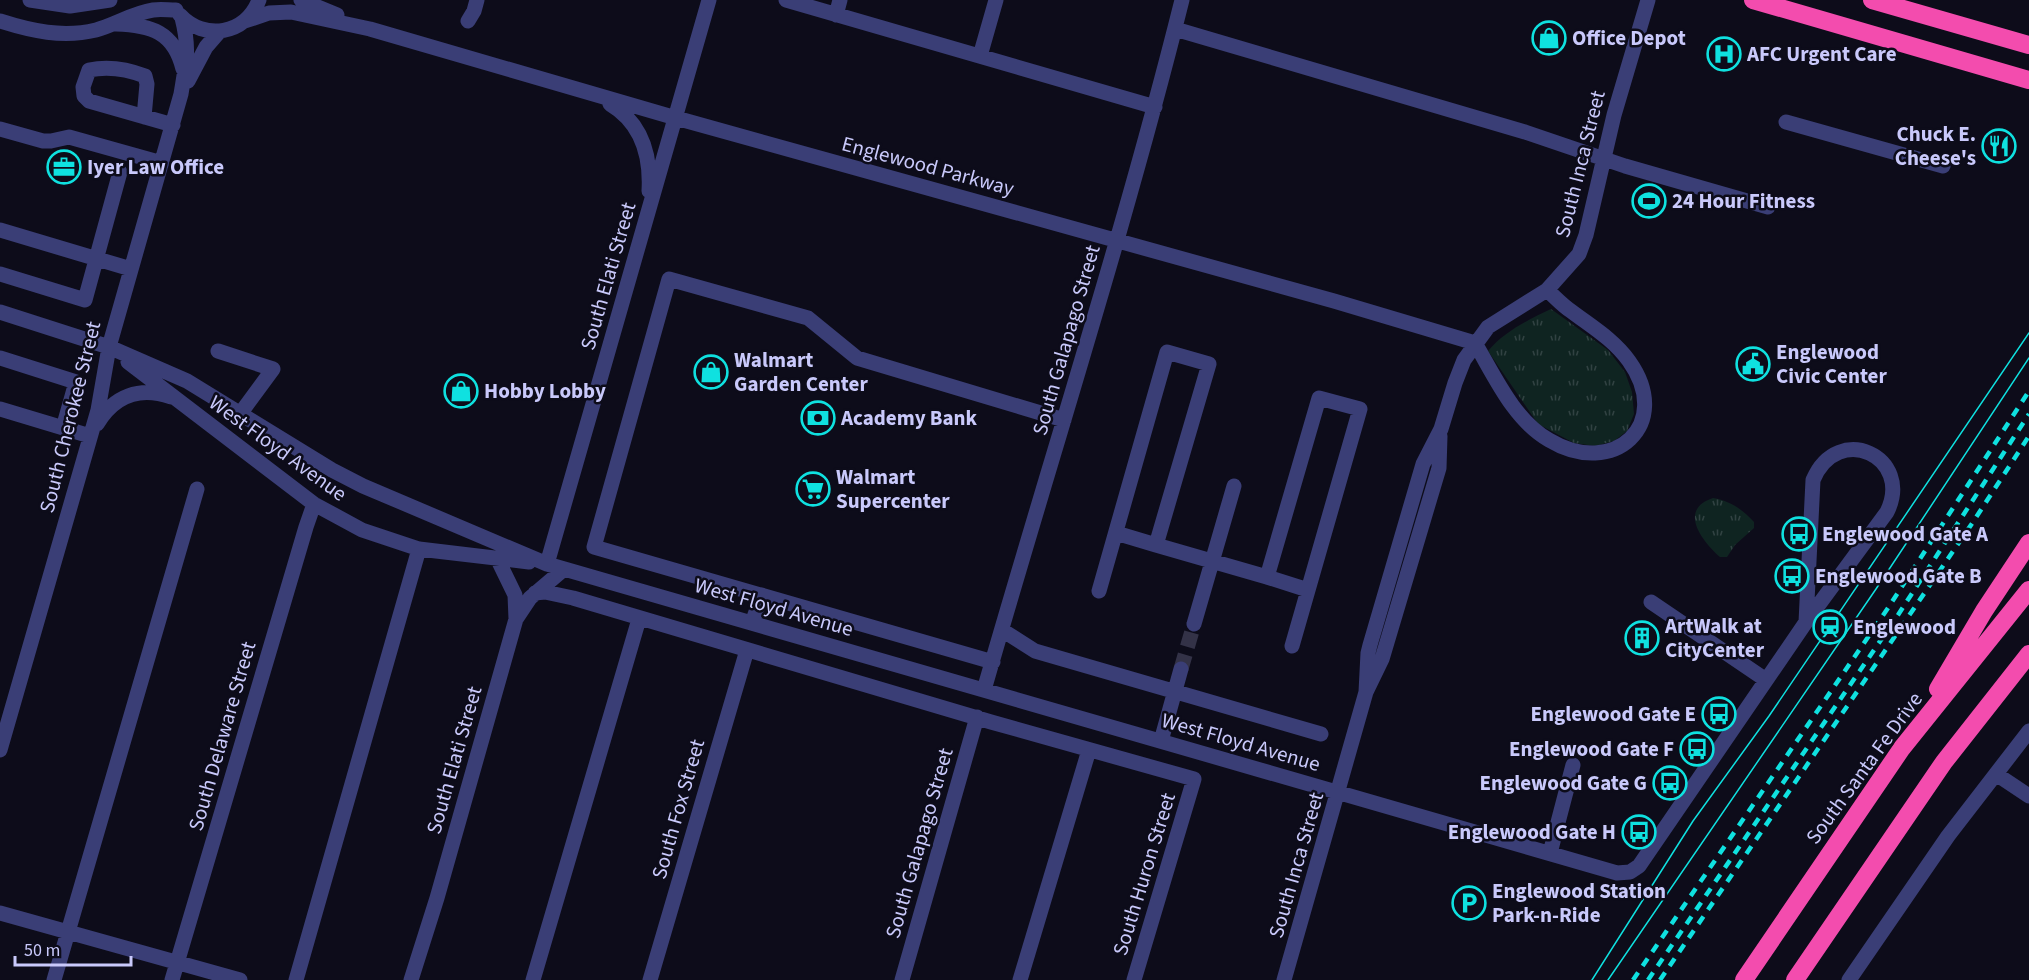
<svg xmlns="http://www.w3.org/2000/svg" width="2029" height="980" font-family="'Source Sans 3',sans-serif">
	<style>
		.grass { fill: url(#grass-tufts) }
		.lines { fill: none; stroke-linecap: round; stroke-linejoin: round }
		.minor-tunnel { stroke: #333247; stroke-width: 15; stroke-dasharray: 15 8; stroke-linecap: butt }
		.minor { stroke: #3a3e76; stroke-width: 15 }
		.highway { stroke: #f34cae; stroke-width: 18 }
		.tram { stroke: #0fe1e0; stroke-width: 1.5 }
		.rail { stroke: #0fe1e0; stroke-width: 4.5; stroke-dasharray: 9 8; stroke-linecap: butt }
		.labels { text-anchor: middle; stroke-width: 5; stroke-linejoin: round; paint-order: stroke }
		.poi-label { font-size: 21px; font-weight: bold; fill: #c9c9fb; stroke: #0d0c1a; text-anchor: start }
		.street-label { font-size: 21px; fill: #c9c9fb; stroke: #0d0c1a }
	</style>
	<defs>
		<pattern id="grass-tufts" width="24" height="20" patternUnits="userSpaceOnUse" patternTransform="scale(1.5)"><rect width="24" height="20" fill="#0f2421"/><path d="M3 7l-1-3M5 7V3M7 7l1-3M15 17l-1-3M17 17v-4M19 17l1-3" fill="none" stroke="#314242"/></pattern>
	</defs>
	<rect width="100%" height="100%" fill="#0d0c1a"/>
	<!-- grass -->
	<path class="grass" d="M1551,309L1608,350L1625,372L1632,392L1634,414L1627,431L1614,441L1595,446L1574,443L1538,424L1488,351C1505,331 1528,320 1551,309Z
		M1713,498C1730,501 1742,509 1754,522V528L1735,545L1727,557H1720C1703,542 1677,510 1713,498Z"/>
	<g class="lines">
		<!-- minor-tunnel -->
		<path class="minor-tunnel" d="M1181,669L1194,624"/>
		<!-- minor -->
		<path class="minor" d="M30,0L70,6L110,0
			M301,0L337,15
			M786,0L1155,107
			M180,15C204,41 246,35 259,0
			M836,15L840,0
			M0,21C31,31 63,38 96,30C115,25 133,13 153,10C160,9 168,10 176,10
			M245,21L269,13L291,12L370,29L676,118L1334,301L1475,343
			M468,21L474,11L477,0
			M116,24C151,25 174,32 183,69
			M1175,29L1525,132L1625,166L1768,207
			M980,56L996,0
			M188,81L206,47L219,32
			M610,104C642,123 651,155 649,191
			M144,117L147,84L145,76C127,69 108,66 89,70L83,87L84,96L89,101L173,125
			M1786,122L1943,166
			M0,129L43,141H51L69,137L162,163
			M0,230L131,269
			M0,274L85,300L120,172
			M0,312L109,347L187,381L332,470L363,486L547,564L1617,873L1630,872L1639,866L1806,622L1887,512C1914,457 1838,421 1813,480L1806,622
			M1475,343C1495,377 1514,420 1549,440C1614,479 1674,424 1629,361C1613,339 1592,327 1571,311C1562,305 1555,297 1547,290
			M218,351L273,369L240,414
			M0,358L76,382L63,428
			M128,362L314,504L362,530L419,549L529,562
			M0,409L90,436
			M97,424C114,396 140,386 171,397
			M1116,533L1156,545
			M497,558L515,595L516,619
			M547,564L709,0
			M1267,577L1308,590
			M1099,591L1167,352L1209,364L1156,545L1267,577L1319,398L1360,409L1292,646
			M535,593L545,592L573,598L991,722L1194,779L1134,980
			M1651,602L1766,680
			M752,623L762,595
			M1194,624L1234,486
			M1002,630L1035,651L1321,734
			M993,662L594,547L669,279L808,318L857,358L1064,420
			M984,690C1050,460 1124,232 1182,0
			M1366,692L1368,653L1370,645L1423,464L1441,429L1455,383L1464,360L1488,327L1547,290L1579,254L1586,235L1614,115L1648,0
			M1161,741L1181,669
			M0,750L98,410L109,347L181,94C186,63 190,49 182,18
			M1996,774L2029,796
			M1550,853L1573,765
			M0,913L240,980
			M54,980L197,489
			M172,980L306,527L314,504
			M296,980L419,549
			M411,980L437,898L516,619L530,598L564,569
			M533,980L639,619
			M650,980L747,650
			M902,980L977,717
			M1020,980L1089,750
			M1284,980L1366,692L1382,659L1439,468L1440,436
			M1849,980L1948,836L2029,731"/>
		<!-- highway -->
		<path class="highway" d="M1753,0L2029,80
			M1872,0L2029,45
			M1938,689L1984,611L2029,543
			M1744,980L1902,748L2029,590
			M1795,980L1944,762L2029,654"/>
		<!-- tram -->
		<path class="tram" d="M1592,980L1693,821L1769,716L2029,333
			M1608,980L1876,589L2029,358"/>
		<!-- rail -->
		<path class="rail" d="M1633,980L1888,608L2029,391
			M1648,980L1898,615L2029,414
			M1660,980L1973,522L2029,436"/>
	</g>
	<!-- icons -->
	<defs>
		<symbol id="shop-ring" viewBox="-11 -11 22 22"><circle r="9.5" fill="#0d0c1a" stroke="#0fe1e0" stroke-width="1.5"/><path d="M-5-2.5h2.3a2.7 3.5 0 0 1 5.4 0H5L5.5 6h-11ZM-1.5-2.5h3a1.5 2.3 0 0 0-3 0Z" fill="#0fe1e0"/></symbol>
		<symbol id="hospital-ring" viewBox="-11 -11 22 22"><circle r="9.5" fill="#0d0c1a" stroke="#0fe1e0" stroke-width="1.5"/><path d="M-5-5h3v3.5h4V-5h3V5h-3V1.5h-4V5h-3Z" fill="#0fe1e0"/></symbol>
		<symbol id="restaurant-ring" viewBox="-11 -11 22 22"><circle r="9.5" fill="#0d0c1a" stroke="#0fe1e0" stroke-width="1.5"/><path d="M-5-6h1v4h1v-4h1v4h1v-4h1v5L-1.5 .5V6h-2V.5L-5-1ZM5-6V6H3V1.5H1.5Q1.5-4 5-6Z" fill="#0fe1e0"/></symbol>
		<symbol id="office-ring" viewBox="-11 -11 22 22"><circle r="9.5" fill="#0d0c1a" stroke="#0fe1e0" stroke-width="1.5"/><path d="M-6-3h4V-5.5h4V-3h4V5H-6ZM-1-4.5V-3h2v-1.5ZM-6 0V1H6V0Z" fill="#0fe1e0"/></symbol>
		<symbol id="stadium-ring" viewBox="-11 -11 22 22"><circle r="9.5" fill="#0d0c1a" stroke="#0fe1e0" stroke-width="1.5"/><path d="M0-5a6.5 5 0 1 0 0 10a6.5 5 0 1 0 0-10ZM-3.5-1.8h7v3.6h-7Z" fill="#0fe1e0"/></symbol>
		<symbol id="civic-ring" viewBox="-11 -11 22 22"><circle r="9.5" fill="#0d0c1a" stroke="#0fe1e0" stroke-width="1.5"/><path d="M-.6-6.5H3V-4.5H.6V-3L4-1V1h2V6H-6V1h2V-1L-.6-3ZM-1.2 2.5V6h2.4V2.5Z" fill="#0fe1e0"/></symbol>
		<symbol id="bank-ring" viewBox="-11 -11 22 22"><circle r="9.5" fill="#0d0c1a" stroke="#0fe1e0" stroke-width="1.5"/><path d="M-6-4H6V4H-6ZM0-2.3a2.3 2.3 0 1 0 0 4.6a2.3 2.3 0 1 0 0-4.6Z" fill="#0fe1e0"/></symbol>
		<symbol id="supermarket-ring" viewBox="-11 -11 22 22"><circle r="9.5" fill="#0d0c1a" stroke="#0fe1e0" stroke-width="1.5"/><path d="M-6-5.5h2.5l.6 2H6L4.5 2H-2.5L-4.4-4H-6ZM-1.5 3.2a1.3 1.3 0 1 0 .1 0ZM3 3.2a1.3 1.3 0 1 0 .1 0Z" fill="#0fe1e0"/></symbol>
		<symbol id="bus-ring" viewBox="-11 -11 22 22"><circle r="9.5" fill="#0d0c1a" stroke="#0fe1e0" stroke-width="1.5"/><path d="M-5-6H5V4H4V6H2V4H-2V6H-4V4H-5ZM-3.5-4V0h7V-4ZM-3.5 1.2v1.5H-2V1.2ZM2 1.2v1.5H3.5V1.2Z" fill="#0fe1e0"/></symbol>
		<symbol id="station-ring" viewBox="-11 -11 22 22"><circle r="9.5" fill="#0d0c1a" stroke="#0fe1e0" stroke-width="1.5"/><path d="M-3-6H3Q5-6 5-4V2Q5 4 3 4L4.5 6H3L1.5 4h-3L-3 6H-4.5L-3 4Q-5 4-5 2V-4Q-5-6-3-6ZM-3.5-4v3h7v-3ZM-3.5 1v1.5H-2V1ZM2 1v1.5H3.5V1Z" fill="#0fe1e0"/></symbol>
		<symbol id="building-ring" viewBox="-11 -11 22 22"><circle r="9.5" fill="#0d0c1a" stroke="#0fe1e0" stroke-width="1.5"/><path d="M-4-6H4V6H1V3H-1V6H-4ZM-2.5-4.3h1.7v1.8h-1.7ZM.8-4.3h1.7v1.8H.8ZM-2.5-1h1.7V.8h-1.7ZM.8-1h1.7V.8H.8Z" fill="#0fe1e0"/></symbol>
		<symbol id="parking-ring" viewBox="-11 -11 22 22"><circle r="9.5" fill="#0d0c1a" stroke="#0fe1e0" stroke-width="1.5"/><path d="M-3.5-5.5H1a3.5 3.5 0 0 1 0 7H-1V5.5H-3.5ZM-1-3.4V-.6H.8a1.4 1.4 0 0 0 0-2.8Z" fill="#0fe1e0"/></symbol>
	</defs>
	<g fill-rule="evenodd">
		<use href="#shop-ring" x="1530" y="19" width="38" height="38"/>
		<use href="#hospital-ring" x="1705" y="35" width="38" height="38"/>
		<use href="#restaurant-ring" x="1980" y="127" width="38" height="38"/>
		<use href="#office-ring" x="45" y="148" width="38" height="38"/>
		<use href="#stadium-ring" x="1630" y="182" width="38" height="38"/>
		<use href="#civic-ring" x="1734" y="345" width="38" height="38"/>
		<use href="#shop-ring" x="692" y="353" width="38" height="38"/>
		<use href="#shop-ring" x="442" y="372" width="38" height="38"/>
		<use href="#bank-ring" x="799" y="399" width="38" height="38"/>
		<use href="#supermarket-ring" x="794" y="470" width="38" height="38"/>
		<use href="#bus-ring" x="1780" y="515" width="38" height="38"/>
		<use href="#bus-ring" x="1773" y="557" width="38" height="38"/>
		<use href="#station-ring" x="1811" y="608" width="38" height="38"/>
		<use href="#building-ring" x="1623" y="619" width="38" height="38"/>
		<use href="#bus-ring" x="1700" y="695" width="38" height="38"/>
		<use href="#bus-ring" x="1678" y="730" width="38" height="38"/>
		<use href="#bus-ring" x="1651" y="764" width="38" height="38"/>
		<use href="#bus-ring" x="1620" y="813" width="38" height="38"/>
		<use href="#parking-ring" x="1450" y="884" width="38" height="38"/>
	</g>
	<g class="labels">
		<!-- poi labels -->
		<g class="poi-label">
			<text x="1572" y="45">Office Depot</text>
			<text x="1747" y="61">AFC Urgent Care</text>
			<text x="1976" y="141" text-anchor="end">Chuck E.<tspan x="1976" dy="24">Cheese's</tspan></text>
			<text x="87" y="174">Iyer Law Office</text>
			<text x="1672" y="208">24 Hour Fitness</text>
			<text x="1776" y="359">Englewood<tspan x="1776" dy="24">Civic Center</tspan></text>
			<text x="734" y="367">Walmart<tspan x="734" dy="24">Garden Center</tspan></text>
			<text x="484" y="398">Hobby Lobby</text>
			<text x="841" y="425">Academy Bank</text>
			<text x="836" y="484">Walmart<tspan x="836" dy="24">Supercenter</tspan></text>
			<text x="1822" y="541">Englewood Gate A</text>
			<text x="1815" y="583">Englewood Gate B</text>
			<text x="1665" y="633">ArtWalk at<tspan x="1665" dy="24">CityCenter</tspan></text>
			<text x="1853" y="634">Englewood</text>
			<text x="1696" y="721" text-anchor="end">Englewood Gate E</text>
			<text x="1674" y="756" text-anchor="end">Englewood Gate F</text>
			<text x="1647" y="790" text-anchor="end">Englewood Gate G</text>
			<text x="1616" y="839" text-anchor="end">Englewood Gate H</text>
			<text x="1492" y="898">Englewood Station<tspan x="1492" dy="24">Park-n-Ride</tspan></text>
		</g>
		<!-- street labels -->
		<g class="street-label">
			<text transform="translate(1580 164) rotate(-76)" y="7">South Inca Street</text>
			<text transform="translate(928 166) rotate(15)" y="7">Englewood Parkway</text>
			<text transform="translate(608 276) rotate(-74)" y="7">South Elati Street</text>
			<text transform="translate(1066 340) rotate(-74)" y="7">South Galapago Street</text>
			<text transform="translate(70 417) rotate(-76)" y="7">South Cherokee Street</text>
			<text transform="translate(278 448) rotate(36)" y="7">West Floyd Avenue</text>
			<text transform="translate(774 607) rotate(16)" y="7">West Floyd Avenue</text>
			<text transform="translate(222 736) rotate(-74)" y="7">South Delaware Street</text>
			<text transform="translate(1241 742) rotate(16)" y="7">West Floyd Avenue</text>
			<text transform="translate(454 760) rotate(-74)" y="7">South Elati Street</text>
			<text transform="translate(1864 768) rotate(-54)" y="7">South Santa Fe Drive</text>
			<text transform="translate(678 809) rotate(-74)" y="7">South Fox Street</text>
			<text transform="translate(919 843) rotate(-74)" y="7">South Galapago Street</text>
			<text transform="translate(1296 865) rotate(-74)" y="7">South Inca Street</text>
			<text transform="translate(1144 874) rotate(-73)" y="7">South Huron Street</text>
		</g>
	</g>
	<!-- scale -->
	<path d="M15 956v9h116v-9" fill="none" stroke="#c9c9fb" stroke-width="3"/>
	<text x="24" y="956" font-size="18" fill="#c9c9fb" stroke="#0d0c1a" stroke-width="4.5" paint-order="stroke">50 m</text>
</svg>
